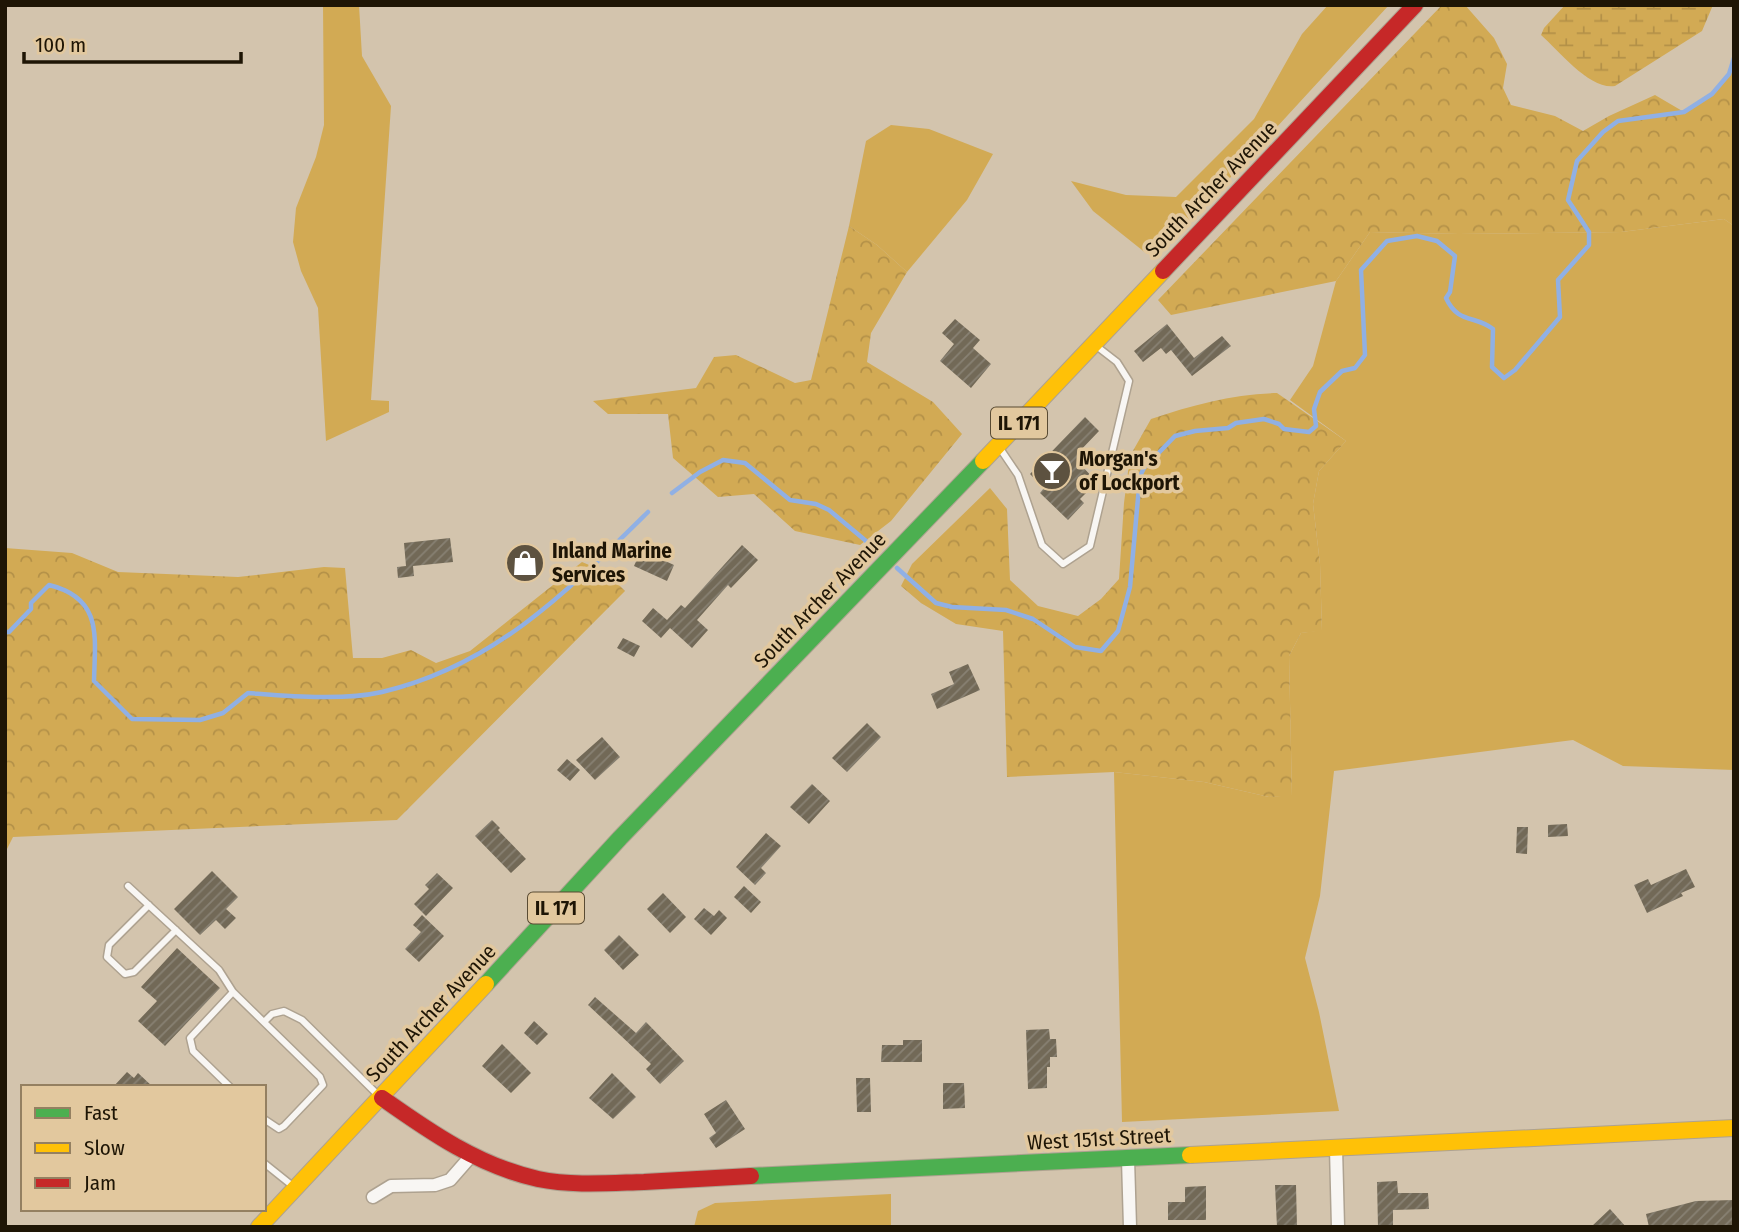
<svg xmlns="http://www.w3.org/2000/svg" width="1739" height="1232" font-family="'Fira Sans Condensed',sans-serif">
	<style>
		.grass { fill: #d2aa54 }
		.forest { fill: url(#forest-crowns) }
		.wetland { fill: url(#wetland-marsh) }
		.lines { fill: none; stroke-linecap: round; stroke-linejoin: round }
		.stream { stroke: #90b0e4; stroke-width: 4.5 }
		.building { fill: url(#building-hatch) }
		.lane-casing { stroke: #aea290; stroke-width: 9 }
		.street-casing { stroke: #aea290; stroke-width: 15 }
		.fast-casing { stroke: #aea290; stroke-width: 18 }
		.slow-casing { stroke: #aea290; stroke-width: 18 }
		.jam-casing { stroke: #aea290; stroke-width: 18 }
		.lane { stroke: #f8f6f3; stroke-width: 6 }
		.street { stroke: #f8f6f3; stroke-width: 12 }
		.fast { stroke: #4caf50; stroke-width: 16 }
		.slow { stroke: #ffc107; stroke-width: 16 }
		.jam { stroke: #c62828; stroke-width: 16 }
		.labels { text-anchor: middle; stroke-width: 7; stroke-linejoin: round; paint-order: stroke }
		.shield { fill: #e2c89e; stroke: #594b33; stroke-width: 2 }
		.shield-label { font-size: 19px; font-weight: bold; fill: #1e1505 }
		.street-label { font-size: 21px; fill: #1e1505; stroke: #e2c89e }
		.poi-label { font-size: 21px; font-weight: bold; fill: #1e1505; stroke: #e2c89e; text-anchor: start }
	</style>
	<defs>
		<pattern id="forest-crowns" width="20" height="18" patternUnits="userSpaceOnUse" patternTransform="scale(1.75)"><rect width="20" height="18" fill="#d2aa54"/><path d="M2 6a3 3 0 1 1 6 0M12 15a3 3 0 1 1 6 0" fill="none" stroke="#b49148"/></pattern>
		<pattern id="wetland-marsh" width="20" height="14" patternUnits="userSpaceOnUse" patternTransform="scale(1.75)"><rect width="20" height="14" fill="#d2aa54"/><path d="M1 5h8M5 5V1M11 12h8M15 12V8" fill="none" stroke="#b49148"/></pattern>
		<pattern id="building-hatch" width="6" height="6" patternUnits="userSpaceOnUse" patternTransform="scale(1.75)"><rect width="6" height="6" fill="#726957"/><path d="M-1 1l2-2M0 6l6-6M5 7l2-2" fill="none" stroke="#888173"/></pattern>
	</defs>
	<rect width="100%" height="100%" fill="#d3c4ad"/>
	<!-- grass -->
	<path class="grass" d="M323,5H359L362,56L391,106L371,400L389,401V412L326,441L318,308L301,271L293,242L296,208L316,157L324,125Z
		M1328,5H1389L1184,228L1147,254L1093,211L1071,181L1126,195L1176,197L1254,119L1302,34Z
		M891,125L929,129L993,154L967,200L907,272L877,245L849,226L866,141Z
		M1724,219L1734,226V770L1623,766L1573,740L1334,771L1320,896L1305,958L1319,1012L1339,1111L1122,1122L1114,772L1204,782L1269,797L1292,795L1289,656L1301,633L1322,630L1320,564L1313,504L1319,471L1346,441L1290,400L1313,366L1336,281L1370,232L1459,234L1621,232Z
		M891,1194V1227H694L698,1211L715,1203Z"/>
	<!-- forest -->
	<path class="forest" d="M1442,5H1465L1494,38L1507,64L1503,88L1511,105L1555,116L1583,131L1609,116L1655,95L1684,112L1712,94L1729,74L1734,58V226L1724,219L1621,232L1459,234L1370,232L1336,281L1171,315L1158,300Z
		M849,226L877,245L907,272L871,333L867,362L933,402L962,434L891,521L860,545L795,531L754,494L718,497L673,458L668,414H608L593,401L696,388L714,357L736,355L795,383L811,380Z
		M1277,393L1346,441L1319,471L1313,504L1320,564L1322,631L1301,633L1289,656L1292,796L1269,797L1204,782L1114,772L1007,777L1003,631L956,624L921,603L901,586L912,564L990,488L1007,509L1010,580L1038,606L1078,616L1101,599L1119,579L1124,503L1130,456L1151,419C1192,405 1234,394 1277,393Z
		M5,548L72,553L118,572L238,577L324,567L345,568L353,658H382L411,650L436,663L470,651L582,562L606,572L625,591L397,820L13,837L5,853Z"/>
	<!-- wetland -->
	<path class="wetland" d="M1565,5H1713L1702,31L1615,86C1590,90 1560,52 1541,35L1544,28Z"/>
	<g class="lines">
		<!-- stream -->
		<path class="stream" d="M672,493L700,472L723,460L745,463L790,500L816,504L829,510L878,551
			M897,568L936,603L952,607L1006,610L1033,619L1075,647L1101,651L1118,631L1130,587L1140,476L1144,468L1175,436L1195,431L1228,428L1236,423L1264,419L1279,424L1284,429L1309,432L1316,426L1314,409L1320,392L1342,371L1355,368L1365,355L1361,270L1387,241L1417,236L1437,241L1455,256L1450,292L1446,298C1458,324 1475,315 1493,329L1492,367L1504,378L1515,370L1560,317L1558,280L1589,245V232L1568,200L1577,161L1603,132L1618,121L1684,112L1712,94L1729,74L1734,58
			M5,632H9L31,609V603L49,585C103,598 95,637 94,681L132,719L200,720L223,713L248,693C289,696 342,701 382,692C494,666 568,591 648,512"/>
	</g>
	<!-- building -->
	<path class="building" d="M955,319L980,340L973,348L991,364L971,388L940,361L954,344L942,333Z
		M1167,324L1194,358L1222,336L1231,346L1192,376L1171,350L1166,354L1161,348L1143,362L1134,351Z
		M1085,417L1099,431L1078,453L1083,458L1079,463L1097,482L1080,499L1084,503L1068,520L1040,493L1044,488L1030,474Z
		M450,538L453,562L413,566L414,576L398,578L397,567L406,566L404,543Z
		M742,545L758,560L731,588L728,585L697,620L708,630L692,648L670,628L661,638L642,621L653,608L667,620L681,605L685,608Z
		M641,550L674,565L667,581L634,566Z
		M538,551L540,572L513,575L511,554Z
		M623,638L640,646L634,657L617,648Z
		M968,664L980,690L937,709L931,694L954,684L949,672Z
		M867,723L881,737L847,772L832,758Z
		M602,737L620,757L595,780L576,760Z
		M567,759L580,770L570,781L557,770Z
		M812,784L830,801L809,824L790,807Z
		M492,820L500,828L498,830L526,859L511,873L475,836Z
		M1567,824L1568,836L1548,837V825Z
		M1517,827H1528L1527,854L1516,853Z
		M766,833L781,846L761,868L766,873L755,885L736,867Z
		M1686,869L1695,887L1681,893L1683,896L1647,913L1634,885L1648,879L1651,885Z
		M212,871L238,897L226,909L236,918L225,929L216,920L200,935L174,909Z
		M437,873L453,888L426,916L414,904L429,889L425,885Z
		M744,886L761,902L751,913L734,897Z
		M663,893L686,917L670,933L647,909Z
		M704,908L714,916L719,910L727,918L711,935L694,919Z
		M422,915L444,936L419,962L405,949L421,932L413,925Z
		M619,935L639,955L623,970L604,950Z
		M177,948L220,988L165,1046L138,1021L157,1001L141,987Z
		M595,997L636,1033L646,1022L684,1061L660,1084L646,1069L651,1064L588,1005Z
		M534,1021L548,1034L537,1045L524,1033Z
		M1049,1029L1050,1039H1056L1057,1057H1050V1067H1047V1088L1028,1089L1026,1030Z
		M903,1040H922V1062H881L882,1045H903Z
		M502,1044L531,1073L511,1093L482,1066Z
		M127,1072L134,1078L138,1073L153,1087H113Z
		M612,1073L636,1097L613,1119L589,1098Z
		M856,1078H870L871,1112H857Z
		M943,1083H964L965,1108L943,1109Z
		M726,1100L745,1129L716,1148L709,1138L716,1133L704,1114Z
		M1397,1181L1398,1193H1428L1429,1209L1393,1210V1227H1378L1377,1182Z
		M1275,1185H1296L1297,1227H1277Z
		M1206,1186V1220H1168V1202H1185V1187Z
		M1734,1200V1226L1649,1227L1646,1214L1696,1201Z
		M1610,1209L1626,1227H1591Z"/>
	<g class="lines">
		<defs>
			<path id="lane" d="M999,447L1018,475L1042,545L1063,564L1090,546L1129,381L1117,362L1095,345
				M128,886L219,970L233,992
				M149,905L109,945L107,957L125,974L134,972L176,930
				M265,1021L272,1014L284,1011L302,1020L380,1097
				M230,1087L193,1051L190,1038L233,992L320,1077L323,1085L284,1126L279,1129L264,1119
				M264,1163L294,1187"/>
			<path id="street" d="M1336,1148L1338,1227
				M1128,1159L1130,1227
				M373,1197L391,1186L435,1185L450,1180L471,1156"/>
			<path id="fast" d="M486,984L620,838L983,461
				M751,1176L1190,1155"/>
			<path id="slow" d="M983,461L1163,271
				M1190,1155L1734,1128
				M259,1227L486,984"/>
			<path id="jam" d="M1163,271L1415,5
				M382,1098C430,1132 479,1166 538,1179C572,1186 609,1183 644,1182C680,1180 715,1178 751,1176"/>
		</defs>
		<!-- lane casing -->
		<use href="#lane" class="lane-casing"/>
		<!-- street casing -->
		<use href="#street" class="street-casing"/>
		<!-- fast casing -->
		<use href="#fast" class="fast-casing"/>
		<!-- slow casing -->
		<use href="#slow" class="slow-casing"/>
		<!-- jam casing -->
		<use href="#jam" class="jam-casing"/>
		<!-- lane -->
		<use href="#lane" class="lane"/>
		<!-- street -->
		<use href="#street" class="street"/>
		<!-- fast -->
		<use href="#fast" class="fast"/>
		<!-- slow -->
		<use href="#slow" class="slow"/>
		<!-- jam -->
		<use href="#jam" class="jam"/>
	</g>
	<!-- icons -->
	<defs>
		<symbol id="bar-disc" viewBox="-11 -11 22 22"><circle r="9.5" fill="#5d5240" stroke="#e2c89e"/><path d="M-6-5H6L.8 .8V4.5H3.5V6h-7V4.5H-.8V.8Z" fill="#fff"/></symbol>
		<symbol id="shop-disc" viewBox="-11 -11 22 22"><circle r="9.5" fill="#5d5240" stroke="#e2c89e"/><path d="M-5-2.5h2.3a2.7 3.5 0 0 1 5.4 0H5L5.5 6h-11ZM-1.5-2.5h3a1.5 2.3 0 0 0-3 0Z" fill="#fff"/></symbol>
	</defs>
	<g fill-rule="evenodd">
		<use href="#bar-disc" x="1030" y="449" width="44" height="44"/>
		<use href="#shop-disc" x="503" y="541" width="44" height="44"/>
	</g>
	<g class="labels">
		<!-- shield labels -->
		<g class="shield">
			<rect x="991" y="407.5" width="56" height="31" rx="5"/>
			<rect x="528" y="892.5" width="56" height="31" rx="5"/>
		</g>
		<g class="shield-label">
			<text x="1019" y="430">IL 171</text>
			<text x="556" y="915">IL 171</text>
		</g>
		<!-- street labels -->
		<g class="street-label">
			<text transform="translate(1211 189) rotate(-46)" y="7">South Archer Avenue</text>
			<text transform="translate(820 600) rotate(-46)" y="7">South Archer Avenue</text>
			<text transform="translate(431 1013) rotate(-47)" y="7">South Archer Avenue</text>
			<text transform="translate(1099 1139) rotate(-3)" y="7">West 151st Street</text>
		</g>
		<!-- poi labels -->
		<g class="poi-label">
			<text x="1079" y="466">Morgan's<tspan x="1079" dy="24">of Lockport</tspan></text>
			<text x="552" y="558">Inland Marine<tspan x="552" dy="24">Services</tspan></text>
		</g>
	</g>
	<!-- border -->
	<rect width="1739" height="1232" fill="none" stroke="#1e1505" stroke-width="14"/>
	<!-- legend -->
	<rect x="21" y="1085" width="245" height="126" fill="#e2c89e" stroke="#948061" stroke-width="2"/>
	<rect x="35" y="1108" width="35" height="10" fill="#4caf50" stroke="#948061" stroke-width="2"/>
	<text x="84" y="1120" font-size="21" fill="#1e1505">Fast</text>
	<rect x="35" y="1143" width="35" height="10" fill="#ffc107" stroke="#948061" stroke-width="2"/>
	<text x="84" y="1155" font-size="21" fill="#1e1505">Slow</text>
	<rect x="35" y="1178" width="35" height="10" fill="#c62828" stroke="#948061" stroke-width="2"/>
	<text x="84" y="1190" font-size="21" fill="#1e1505">Jam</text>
	<!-- scale -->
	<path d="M24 52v10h217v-10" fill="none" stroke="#1e1505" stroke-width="3.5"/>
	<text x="35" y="52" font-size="21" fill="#1e1505" stroke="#e2c89e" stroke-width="5" paint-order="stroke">100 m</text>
</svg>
